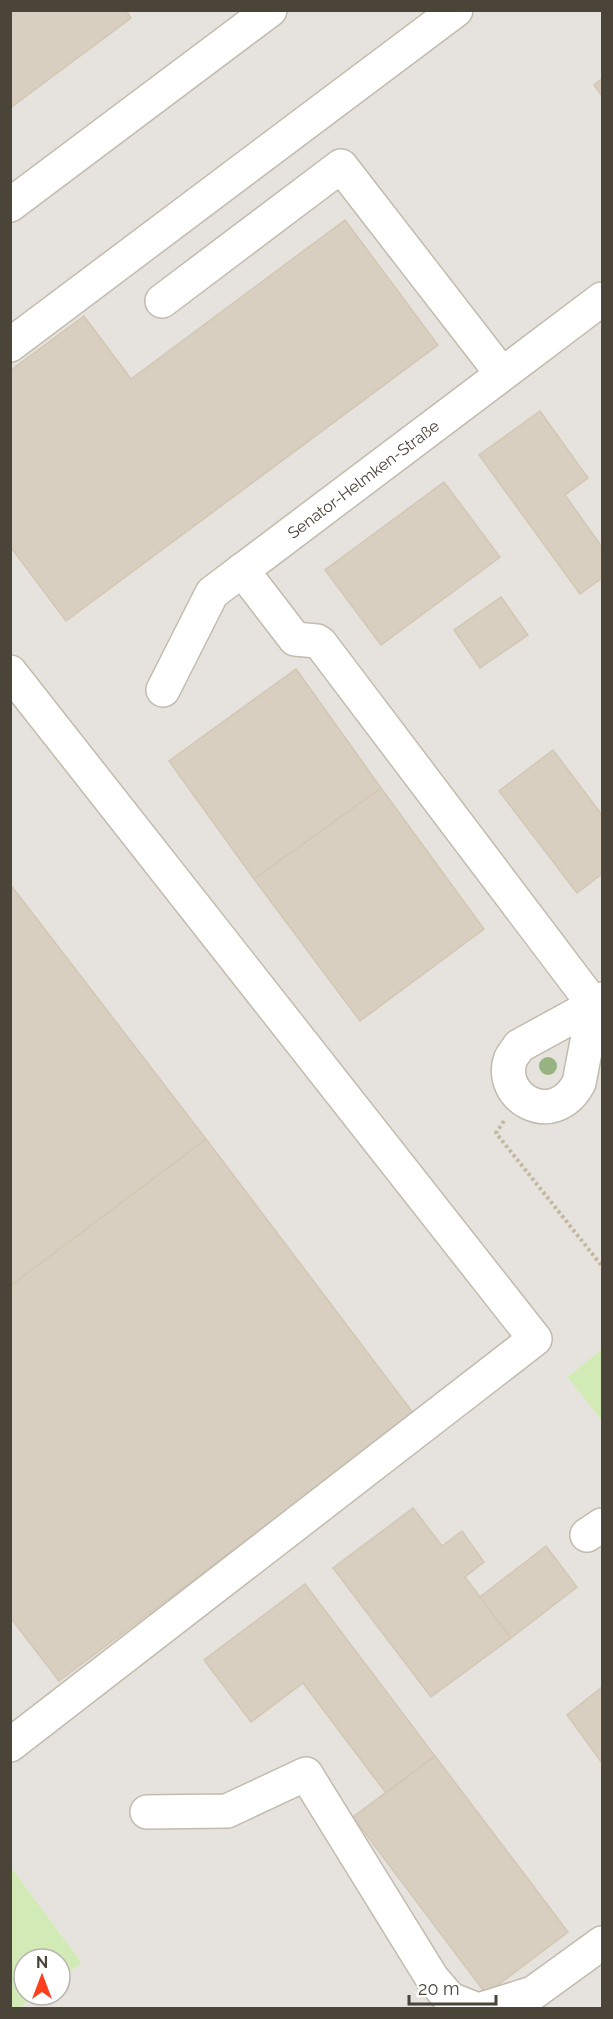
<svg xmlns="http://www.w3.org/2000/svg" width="613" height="2019" font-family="Raleway,sans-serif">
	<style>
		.industrial { fill: #e6e2dd }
		.green { fill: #d2eab5 }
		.building { fill: #d8cfc1; stroke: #d3c7b4; stroke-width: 1.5 }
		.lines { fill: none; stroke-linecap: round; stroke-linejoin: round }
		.minor-casing { stroke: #c2bbae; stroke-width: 36 }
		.path { stroke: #c4b79f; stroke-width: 4; stroke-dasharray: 3 3; stroke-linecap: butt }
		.minor { stroke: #fff; stroke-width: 33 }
		.tree { fill: #97b381 }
		.labels { text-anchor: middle; stroke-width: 6; stroke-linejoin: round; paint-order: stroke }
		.street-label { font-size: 16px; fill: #4b4439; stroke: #fff }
	</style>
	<rect width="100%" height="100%" fill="#f6f3ec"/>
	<!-- industrial -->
	<path class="industrial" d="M10,11H602V1349L567,1377L602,1421V2008H19L38,1995H60V1979L82,1963L10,1866Z"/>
	<!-- green -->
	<path class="green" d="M602,1349V1421L567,1377Z
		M10,1866L82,1963L60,1979V1959H24V1995H38L19,2008H11Z"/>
	<!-- building -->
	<path class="building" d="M10,10H126L131,18L10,108Z
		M602,79V96L594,85Z
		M345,220L438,345L66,621L10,546V371L84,316L131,379Z
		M540,411L588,478L565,495L602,547V578L580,594L479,455Z
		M444,482L500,557L381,645L325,570Z
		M501,597L528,635L480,668L454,630Z
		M296,669L381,788L254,879L169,761Z
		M553,750L602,815V874L577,893L499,791Z
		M381,788L484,929L360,1021L254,879Z
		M10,884L206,1139L10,1286Z
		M206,1139L414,1414L59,1681L10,1617V1286Z
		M413,1508L442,1546L462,1531L484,1562L465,1577L511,1638L431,1697L333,1568Z
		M546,1546L577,1587L511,1638L480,1597Z
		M305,1584L435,1756L386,1793L303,1683L251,1722L204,1660Z
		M602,1687V1763L567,1715Z
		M435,1756L568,1932L486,1994L353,1817Z"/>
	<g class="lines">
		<defs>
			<g id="minor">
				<path d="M10,205L270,10"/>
				<path d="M162,301L341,166L502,374"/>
				<path d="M10,345L456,10"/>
				<path d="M242,570L295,639L317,641L321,644L594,1005"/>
				<path d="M10,672L535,1339L10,1745"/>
				<path id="s1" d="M163,690L212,593L602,299"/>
				<path d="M594,1005L579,1083C553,1131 496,1097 511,1058C513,1054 517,1050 519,1046L594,1005L602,999"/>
				<path d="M587,1535L602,1525"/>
				<path d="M147,1812L227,1811L306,1774L432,1978L450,1999L473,2008"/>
				<path d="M485,2008L533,1993L602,1943"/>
			</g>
		</defs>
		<!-- minor casing -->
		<use href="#minor" class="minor-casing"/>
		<!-- path -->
		<path class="path" d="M504,1121L496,1133L602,1266"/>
		<!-- minor -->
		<use href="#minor" class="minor"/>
	</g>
	<!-- trees -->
	<circle class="tree" cx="548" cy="1066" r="9"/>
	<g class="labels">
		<!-- street labels -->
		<g class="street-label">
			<text dy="6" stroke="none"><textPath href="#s1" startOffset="298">Senator-Helmken-Straße</textPath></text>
		</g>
	</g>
	<!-- border -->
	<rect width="613" height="2019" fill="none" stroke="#4b4439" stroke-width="24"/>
	<!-- north arrow -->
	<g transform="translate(42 1977)"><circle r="28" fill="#ffffff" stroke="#b7b4b0" stroke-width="1.5"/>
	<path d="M0-4.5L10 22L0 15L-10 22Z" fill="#fc3f1d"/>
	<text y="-9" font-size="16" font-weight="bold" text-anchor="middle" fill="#4b4439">N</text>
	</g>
	<!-- scale -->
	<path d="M409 1995v9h87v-9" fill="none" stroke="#4b4439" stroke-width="3"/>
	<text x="418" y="1995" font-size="18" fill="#4b4439" stroke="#ffffff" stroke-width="4.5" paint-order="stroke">20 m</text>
</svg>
